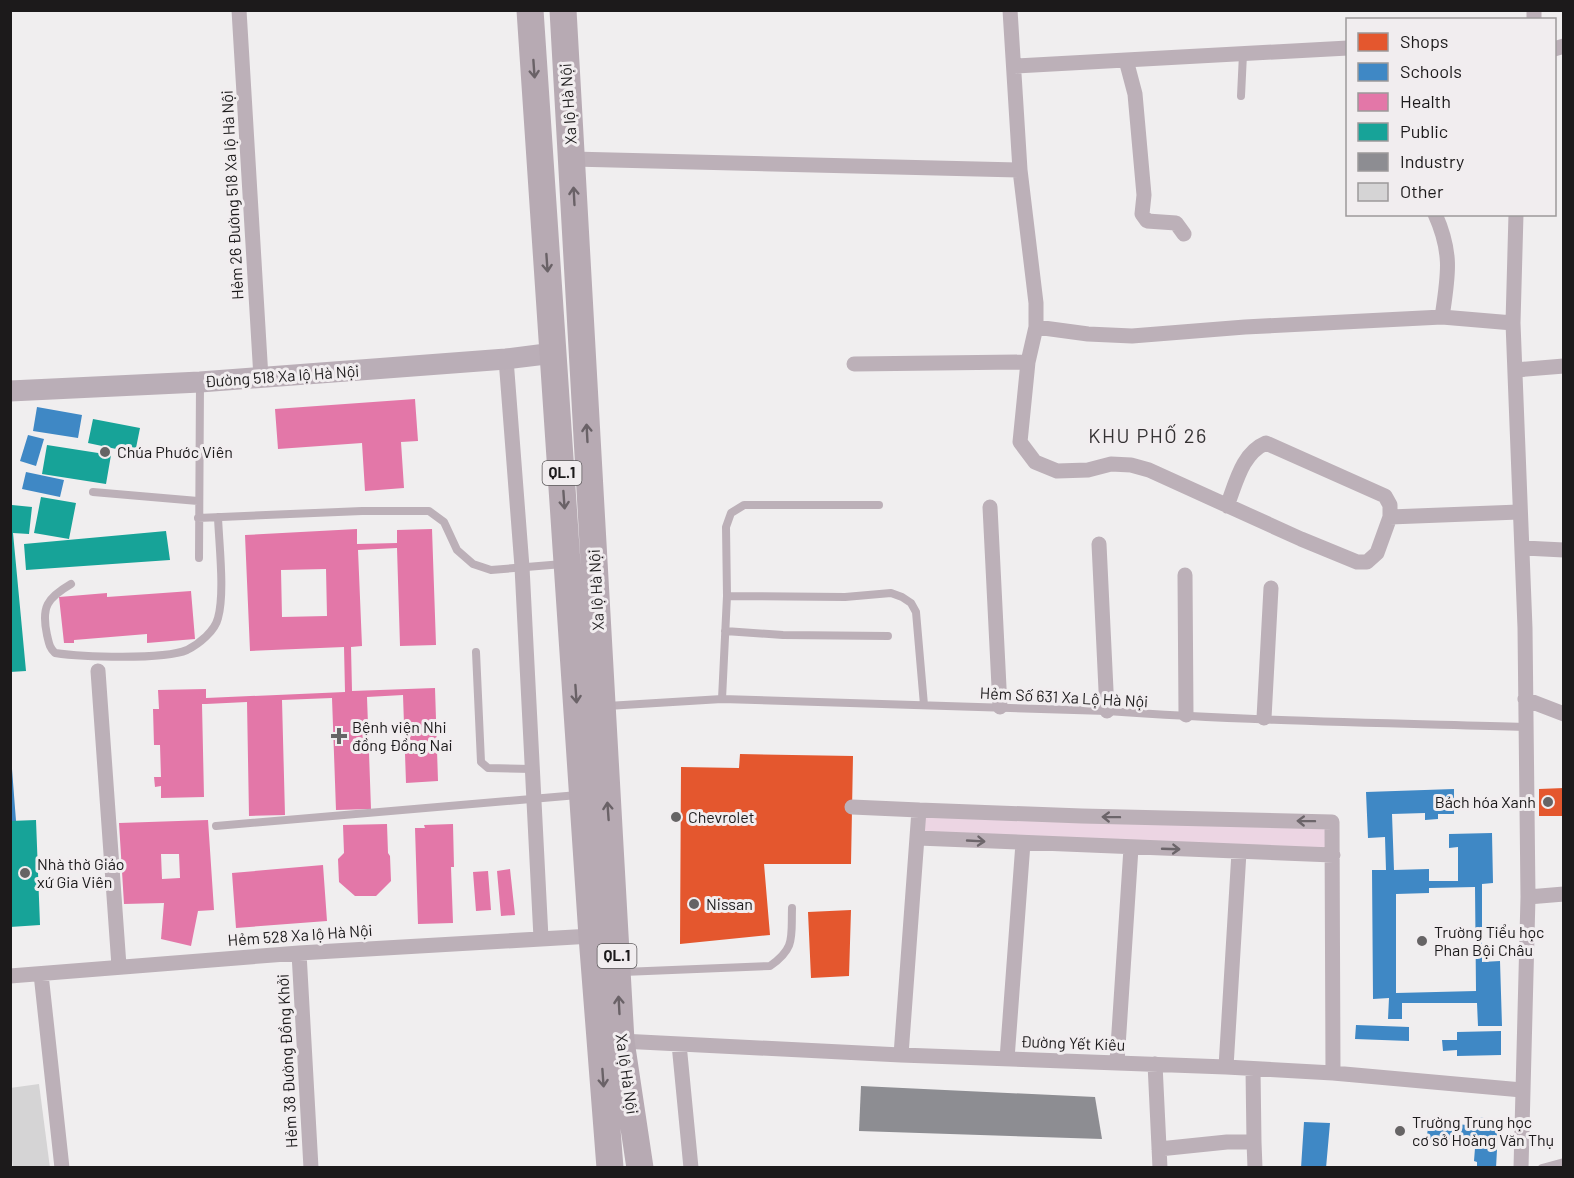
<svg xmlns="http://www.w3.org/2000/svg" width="1574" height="1178" font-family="Barlow,sans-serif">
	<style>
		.green { fill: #ecd5e3 }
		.shops { fill: #e4572e }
		.schools { fill: #3f88c5; fill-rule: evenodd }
		.health { fill: #e377a8; fill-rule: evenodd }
		.public { fill: #17a398 }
		.industry { fill: #8d8d92 }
		.building { fill: #d5d4d5 }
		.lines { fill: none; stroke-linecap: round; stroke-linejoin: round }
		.lane { stroke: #bcb0b8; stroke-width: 8 }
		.street { stroke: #bcb0b8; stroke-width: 15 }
		.secondary { stroke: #baaeb7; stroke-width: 21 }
		.highway { stroke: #b7aab3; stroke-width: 27 }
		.oneway { stroke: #6a6267 }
		.oneway2 { stroke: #6c656a }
		.poi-dot { fill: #666465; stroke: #f1edef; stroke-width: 2 }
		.labels { text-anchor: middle; stroke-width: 6; stroke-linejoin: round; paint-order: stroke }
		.shield { fill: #f1edef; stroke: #5c595b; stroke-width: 1.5 }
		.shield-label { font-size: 15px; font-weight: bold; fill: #1c1a1b }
		.street-label { font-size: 16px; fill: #1c1a1b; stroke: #f1edef }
		.poi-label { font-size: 16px; fill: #1c1a1b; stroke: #f1edef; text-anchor: start }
		.quarter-label { font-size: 20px; letter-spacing: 1.5px; fill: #353334; stroke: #f1edef }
	</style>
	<rect width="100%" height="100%" fill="#f0eeef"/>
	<!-- green -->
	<path class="green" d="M924,816L1327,827L1328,849L923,833Z"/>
	<!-- shops -->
	<path class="shops" d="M740,754L853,756L851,864H764L770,935L680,944L681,767L739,768Z
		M1564,788V816H1539V789Z
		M851,910L849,976L811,978L808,912Z"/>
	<!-- schools -->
	<path class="schools" d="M37,407L82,415L78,438L33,431Z
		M28,435L44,439L36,466L20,461Z
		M26,472L64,480L60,497L22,489Z
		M10,769H12L16,821H10Z
		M1454,789V814H1438V819L1425,820V813L1392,814L1394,870L1429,869V881H1458V847L1449,848V834L1492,833L1493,883L1482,884V962L1500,961L1502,1026H1478L1477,1003H1402V1019H1388L1389,998L1373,999L1372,870H1386L1385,837L1368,838L1366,792ZM1475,887L1476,991L1396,993V894L1429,893V888Z
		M1356,1025L1409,1027V1041L1355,1039Z
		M1501,1031V1055L1457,1056V1050L1443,1051L1442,1040H1457V1032Z
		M1478,1117L1492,1119L1498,1131L1496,1168H1477V1162L1474,1161L1475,1148L1426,1142L1429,1121L1476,1126Z
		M1304,1122L1330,1123L1326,1168H1301Z"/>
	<!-- health -->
	<path class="health" d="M415,399L418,441L401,442L404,488L365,491L362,443L278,449L275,409Z
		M357,529V544L397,543V530L432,529L436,645L400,646L397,548L358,550L362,646L351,647L352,691L435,688L438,781L406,783L403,695L367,697L371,809L336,810L332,698L282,700L285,815L249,816L247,702L206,704H202L204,797L161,798V786L155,787L154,777H161L160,745H154L153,709H159L158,690L206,689V698L345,692L344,647L250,651L245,535ZM326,569L327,616L282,617L281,570Z
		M191,591L195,639L147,643V634L74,640V643H64L59,597L107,593V597Z
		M208,820L214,910L198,911L191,946L161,939L164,903L124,904L119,823ZM161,854H179L180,878L162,879Z
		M387,824L388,853L390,856L391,881L376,896H355L339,882L338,859L344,853L343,825Z
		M453,824L454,867H451L453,923L418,924L415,828H425L424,825Z
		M323,865L327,921L236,928L232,873Z
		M510,869L515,915L501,916L497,871Z
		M488,871L491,910L476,911L473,872Z"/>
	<!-- public -->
	<path class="public" d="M93,419L140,428L135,453L88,443Z
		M47,445L111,455L106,484L42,474Z
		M41,497L76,503L69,539L34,533Z
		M12,505L32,507L29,534L13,533L26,671L10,672V520Z
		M166,531L170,560L26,570L24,544Z
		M36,820L40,925L10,927V821Z"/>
	<!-- industry -->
	<path class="industry" d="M861,1086L1095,1097L1102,1139L859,1131Z"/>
	<!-- building -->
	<path class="building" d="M39,1084L50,1168H13L10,1146V1088Z"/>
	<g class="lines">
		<!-- lane -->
		<path class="lane" d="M1241,96L1243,54
			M93,492L198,501
			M198,518L362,511H429L444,522L457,550L473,564L491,570L563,564
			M199,558L200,383
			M71,584C47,598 41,607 47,635C49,643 49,647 55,653C81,657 164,660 187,650C199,644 215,631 218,618C225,593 219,544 218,517
			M727,596L845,597L891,593L902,597L911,603L916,612L924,705
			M725,631L783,635L888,636
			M476,652L481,762L488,768L532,769
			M722,699L727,596L726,527L731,513L744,505H879
			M607,706L722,699L1107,711C1246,721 1386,723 1525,727
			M216,826L578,795
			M623,972L770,966C796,948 791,937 792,908
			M1542,1168L1564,1162"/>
		<!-- street -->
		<path class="street" d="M239,10L261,378
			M1010,10L1020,170L1036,303V327L1028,362L1020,442L1035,462L1057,471L1088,470L1111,464L1131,465L1149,470L1301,539L1357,562H1367L1377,553L1390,517L1519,512
			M1534,10V20
			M1554,49L1564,46
			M1126,60L1135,94L1144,195L1142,214L1147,221L1176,223L1184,234
			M1014,66L1348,48
			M572,159L1020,170
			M1435,214C1453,254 1448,276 1442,317
			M1516,214L1513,323L1525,628L1528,897L1521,1168
			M1036,327L1088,334L1132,336L1245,327L1442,317L1513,323
			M506,359L522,567L541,938
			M854,364L1028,362
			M1515,370L1564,366
			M1227,506C1236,483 1242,453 1266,443L1385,496L1390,505V517
			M990,507L1000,707
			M1099,544L1107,711
			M1522,548L1564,550
			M1185,575L1186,715
			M98,671L119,966
			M1525,699L1564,714
			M1264,718L1271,588
			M852,807L919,810
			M918,838L1333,855
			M1528,897L1564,894
			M299,953L311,1168
			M41,974L62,1168
			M10,976L299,953L592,936
			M621,1041L901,1055L1226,1067L1333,1073L1522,1090
			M679,1044L691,1168
			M901,1055L919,810L1082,816L1332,822L1333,1073
			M1007,1059L1023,843
			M1117,1062L1131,848
			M1155,1064L1160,1168
			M1226,1067L1239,852
			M1254,1142L1255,1168
			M1159,1149L1227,1142H1254L1253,1069"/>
		<!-- secondary -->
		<path class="secondary" d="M10,391L200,382L506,359L554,353"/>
		<!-- highway -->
		<path class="highway" d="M530,10L592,936L610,1168
			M563,10L621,1041L640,1168"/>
	</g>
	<!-- one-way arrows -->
	<defs><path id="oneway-shaft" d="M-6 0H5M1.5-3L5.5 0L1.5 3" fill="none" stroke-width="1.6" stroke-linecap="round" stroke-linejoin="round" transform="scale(1.5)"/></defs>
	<g class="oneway">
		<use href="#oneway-shaft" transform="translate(534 69) rotate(86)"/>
		<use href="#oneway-shaft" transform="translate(574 196) rotate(-93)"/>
		<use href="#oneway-shaft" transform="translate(547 263) rotate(86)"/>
		<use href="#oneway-shaft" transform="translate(587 433) rotate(-93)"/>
		<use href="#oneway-shaft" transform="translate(564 500) rotate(86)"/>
		<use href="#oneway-shaft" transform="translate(576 694) rotate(86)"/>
		<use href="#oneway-shaft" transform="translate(608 811) rotate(-94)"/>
		<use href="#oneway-shaft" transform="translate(619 1005) rotate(-93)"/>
		<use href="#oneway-shaft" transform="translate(603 1078) rotate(86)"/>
	</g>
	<g class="oneway2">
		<use href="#oneway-shaft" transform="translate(1111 817) rotate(-179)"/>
		<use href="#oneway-shaft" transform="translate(1306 821) rotate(-179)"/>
		<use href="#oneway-shaft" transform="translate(976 841) rotate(3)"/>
		<use href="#oneway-shaft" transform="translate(1171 849) rotate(2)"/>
	</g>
	<!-- markers -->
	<g class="poi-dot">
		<circle cx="105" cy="452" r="6"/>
		<path d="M336 727h6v6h6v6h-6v6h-6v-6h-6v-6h6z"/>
		<circle cx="1548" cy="802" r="6"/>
		<circle cx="676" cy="817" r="6"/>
		<circle cx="25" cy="873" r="6"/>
		<circle cx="694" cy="904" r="6"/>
		<circle cx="1422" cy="941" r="6"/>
		<circle cx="1400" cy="1131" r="6"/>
	</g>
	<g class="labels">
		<!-- shield labels -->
		<g class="shield">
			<rect x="542.5" y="461" width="39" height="24" rx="4.5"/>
			<rect x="597.5" y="944" width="39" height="24" rx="4.5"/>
		</g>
		<g class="shield-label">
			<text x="562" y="478">QL.1</text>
			<text x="617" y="961">QL.1</text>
		</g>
		<!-- street labels -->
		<g class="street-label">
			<text transform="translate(568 104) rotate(-94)" y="6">Xa lộ Hà Nội</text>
			<text transform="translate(232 195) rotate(-93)" y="6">Hẻm 26 Đường 518 Xa lộ Hà Nội</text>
			<text transform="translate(282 376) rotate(-4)" y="6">Đường 518 Xa lộ Hà Nội</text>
			<text transform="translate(596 590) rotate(-93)" y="6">Xa lộ Hà Nội</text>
			<text transform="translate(1064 697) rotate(3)" y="6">Hẻm Số 631 Xa Lộ Hà Nội</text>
			<text transform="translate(300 935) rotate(-4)" y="6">Hẻm 528 Xa lộ Hà Nội</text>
			<text transform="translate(1073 1043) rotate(2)" y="6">Đường Yết Kiêu</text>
			<text transform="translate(287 1061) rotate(-93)" y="6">Hẻm 38 Đường Đồng Khởi</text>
			<text transform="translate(627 1074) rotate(82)" y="6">Xa lộ Hà Nội</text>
		</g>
		<!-- poi labels -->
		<g class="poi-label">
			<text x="117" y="458">Chúa Phước Viên</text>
			<text x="352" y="733">Bệnh viện Nhi<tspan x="352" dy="18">đồng Đồng Nai</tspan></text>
			<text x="1536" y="808" text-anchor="end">Bách hóa Xanh</text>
			<text x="688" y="823">Chevrolet</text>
			<text x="37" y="870">Nhà thờ Giáo<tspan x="37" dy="18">xứ Gia Viên</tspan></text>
			<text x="706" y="910">Nissan</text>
			<text x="1434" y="938">Trường Tiểu học<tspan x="1434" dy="18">Phan Bội Châu</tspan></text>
			<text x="1412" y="1128">Trường Trung học<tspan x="1412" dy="18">cơ sở Hoàng Văn Thụ</tspan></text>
		</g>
		<!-- quarter labels -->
		<g class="quarter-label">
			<text x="1148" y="443">KHU PHỐ 26</text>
		</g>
	</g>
	<!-- border -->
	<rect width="1574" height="1178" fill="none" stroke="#1c1a1b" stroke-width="24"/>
	<!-- legend -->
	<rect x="1346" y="18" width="210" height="198" fill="#f1edef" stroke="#9c999a" stroke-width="1.5"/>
	<rect x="1358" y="33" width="30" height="18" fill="#e4572e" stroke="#9c999a" stroke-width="1.5"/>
	<text x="1400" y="48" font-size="18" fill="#1c1a1b">Shops</text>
	<rect x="1358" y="63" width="30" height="18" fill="#3f88c5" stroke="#9c999a" stroke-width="1.5"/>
	<text x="1400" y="78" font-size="18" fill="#1c1a1b">Schools</text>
	<rect x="1358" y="93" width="30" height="18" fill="#e377a8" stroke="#9c999a" stroke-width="1.5"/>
	<text x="1400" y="108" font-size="18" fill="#1c1a1b">Health</text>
	<rect x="1358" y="123" width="30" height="18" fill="#17a398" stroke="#9c999a" stroke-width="1.5"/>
	<text x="1400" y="138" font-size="18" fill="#1c1a1b">Public</text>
	<rect x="1358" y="153" width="30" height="18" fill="#8d8d92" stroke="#9c999a" stroke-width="1.5"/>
	<text x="1400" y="168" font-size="18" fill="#1c1a1b">Industry</text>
	<rect x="1358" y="183" width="30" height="18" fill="#d5d4d5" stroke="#9c999a" stroke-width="1.5"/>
	<text x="1400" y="198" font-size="18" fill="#1c1a1b">Other</text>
</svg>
